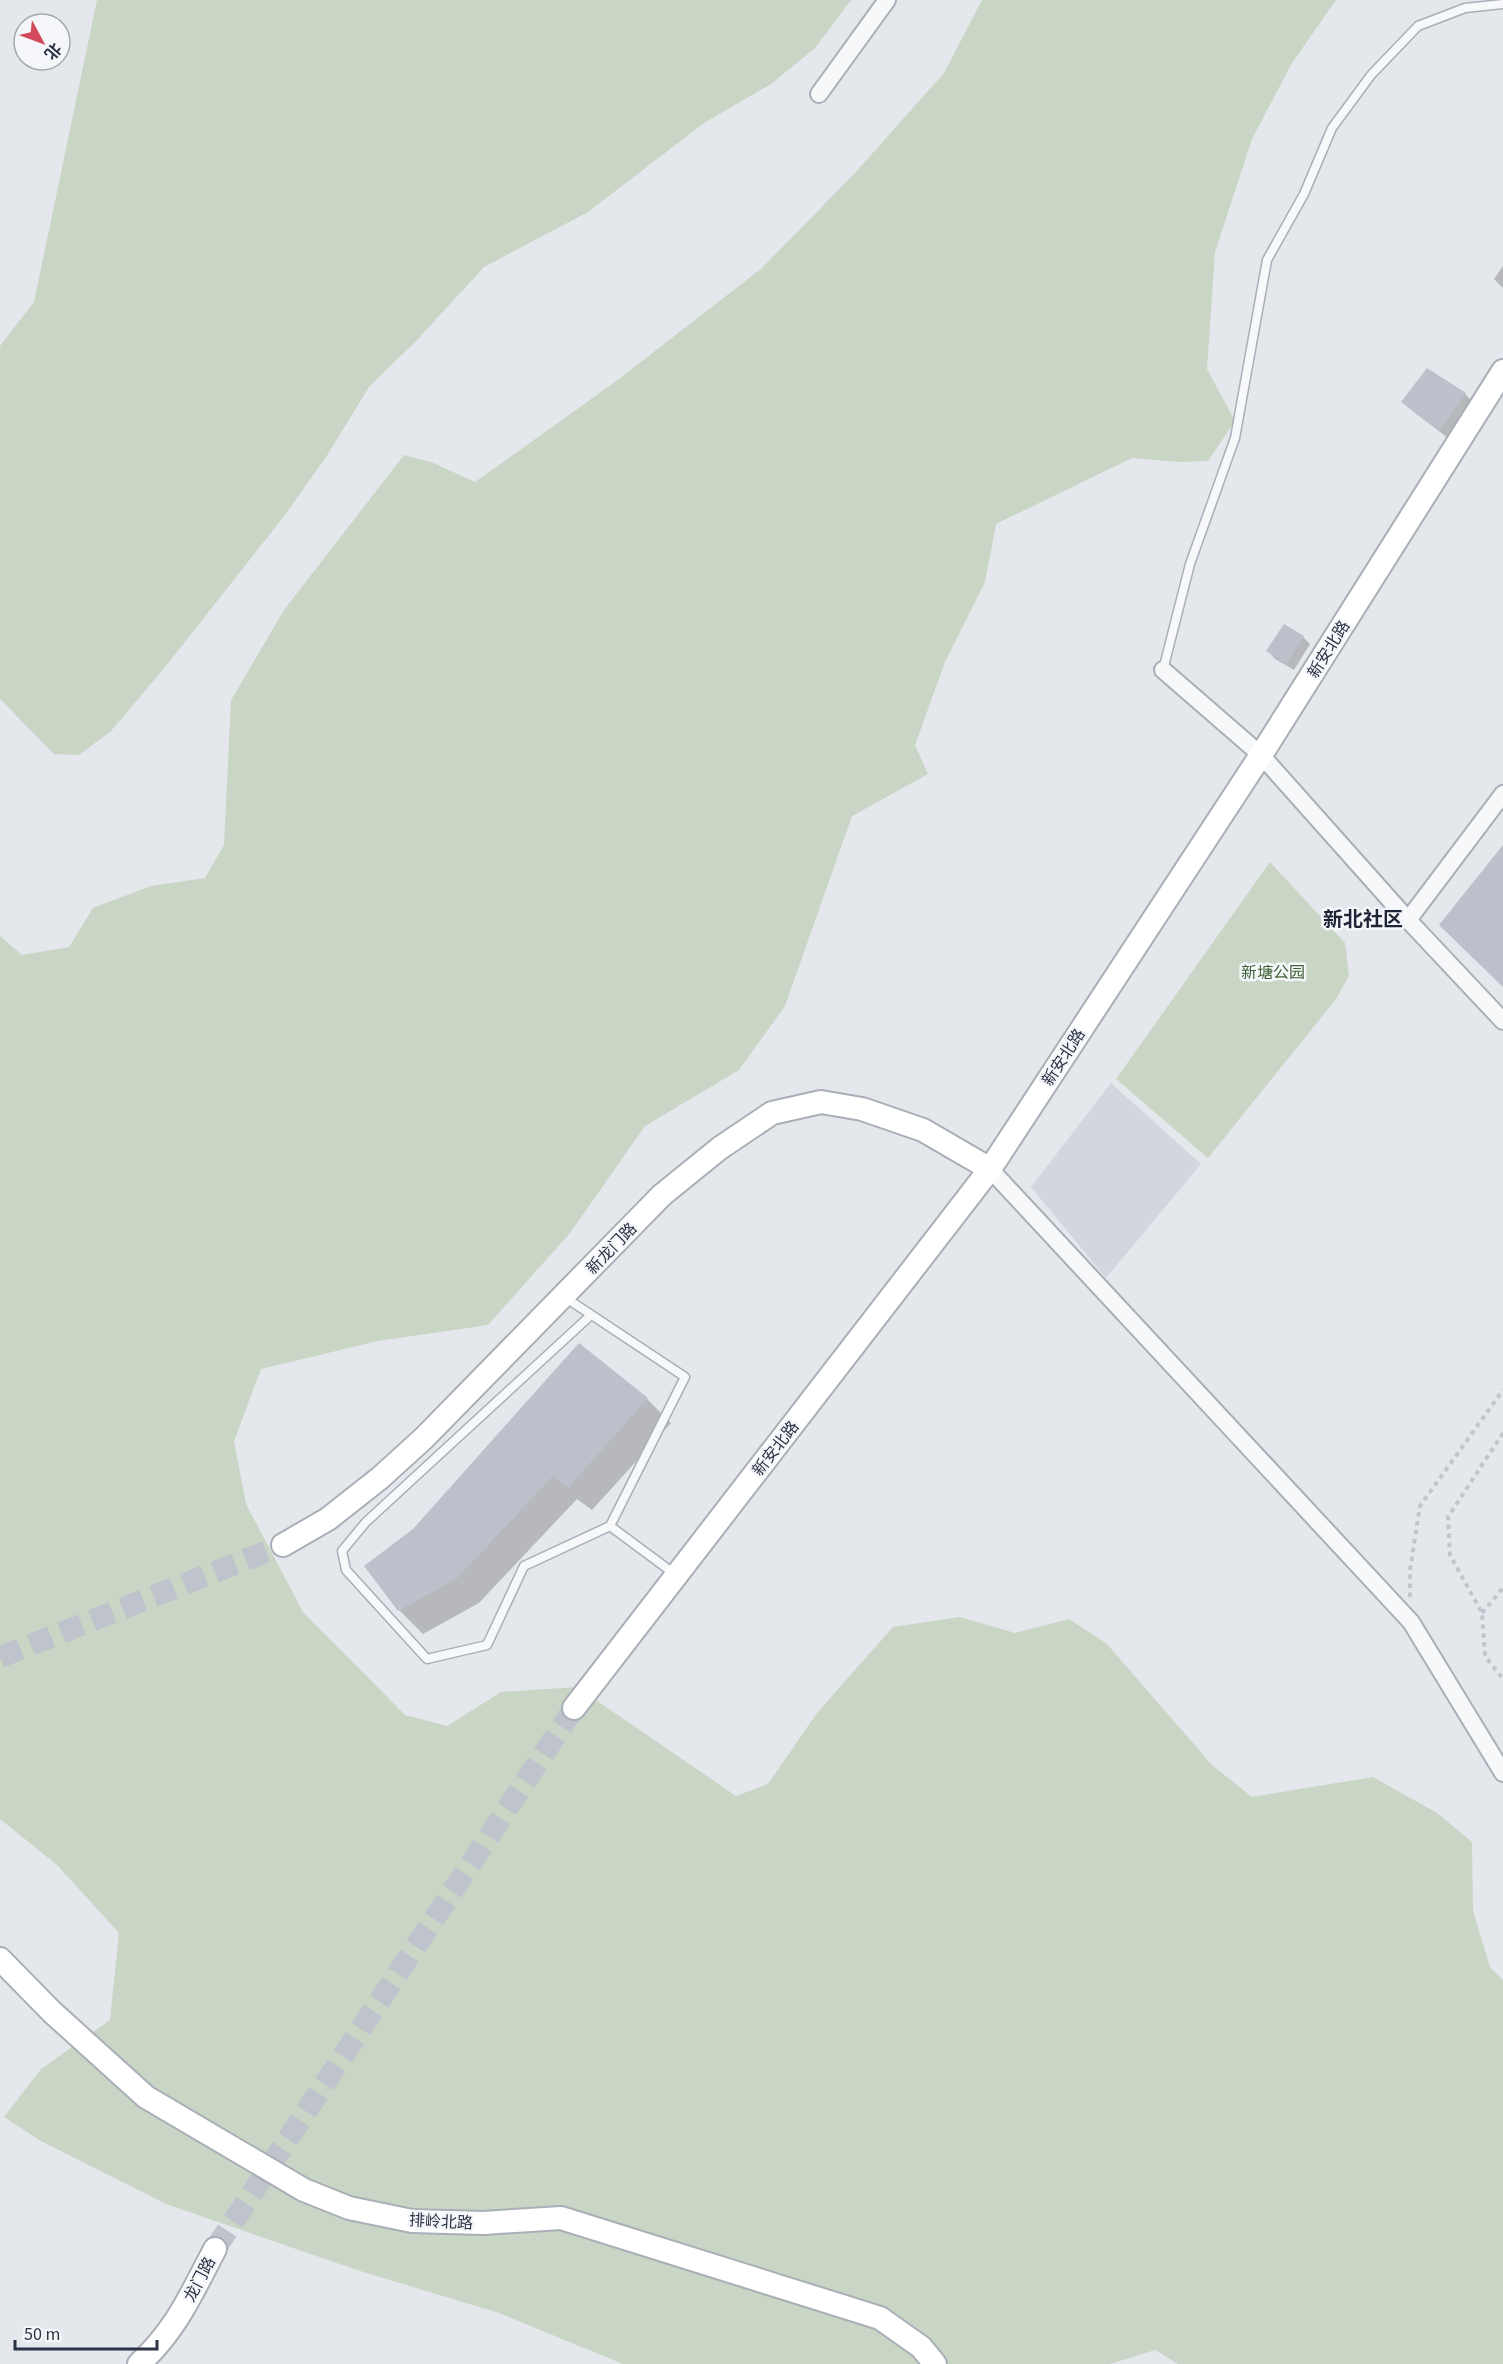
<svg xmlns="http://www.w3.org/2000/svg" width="1503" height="2364" font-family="'Source Sans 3','Noto Sans SC',sans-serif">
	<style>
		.built { fill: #d2d6de }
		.green { fill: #c9d6c5 }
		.shadow { fill: #0003 }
		.building { fill: #bbc0ca }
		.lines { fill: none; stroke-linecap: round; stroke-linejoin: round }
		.secondary-tunnel { stroke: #bfc3cb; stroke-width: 22; stroke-dasharray: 22 11; stroke-linecap: butt }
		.lane-casing { stroke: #a9aeb7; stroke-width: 11 }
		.street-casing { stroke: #a9aeb7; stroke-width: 20 }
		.secondary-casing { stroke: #a9aeb7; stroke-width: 26 }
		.path { stroke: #c2c5cb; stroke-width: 4; stroke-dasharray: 4.5 4.5; stroke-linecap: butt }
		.lane { stroke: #f7f8fa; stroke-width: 8 }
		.street { stroke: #f7f8fa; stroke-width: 16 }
		.secondary { stroke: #fff; stroke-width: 22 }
		.labels { text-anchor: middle; stroke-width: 5; stroke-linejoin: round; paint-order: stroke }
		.street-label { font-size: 16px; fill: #2b3445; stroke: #f4f6f9 }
		.park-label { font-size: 16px; fill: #3f6138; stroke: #f4f6f9 }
		.quarter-label { font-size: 20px; font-weight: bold; fill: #1d2536; stroke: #f4f6f9 }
	</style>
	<rect width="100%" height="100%" fill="#e4e7ec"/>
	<!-- built -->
	<path class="built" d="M1111,1083L1201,1164L1106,1278L1031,1187Z"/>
	<!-- green -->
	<path class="green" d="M97,0H851L815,48L771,84L704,123L588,212L484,267L417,340L369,387L328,454L285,515L166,666L111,731L79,755L54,754L0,699V346L34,302Z
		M982,0H1336L1292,63L1252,139L1215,252L1207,369L1235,421L1208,461L1178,462L1132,458L996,524L985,582L945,662L915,745L928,774L852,816L785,1006L739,1070L645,1126L570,1233L488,1325L378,1341L261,1369L234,1441L246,1504L303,1612L405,1715L447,1726L501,1692L577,1687L736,1796L768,1784L817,1713L893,1627L960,1617L1015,1633L1069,1619L1106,1643L1212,1765L1252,1797L1373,1777L1437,1813L1472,1842L1473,1911L1490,1967L1503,1980V2364H1178L1155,2350L1110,2364H623L499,2313L357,2270L166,2204L41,2141L4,2117L41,2069L110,2020L119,1933L57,1865L0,1819V936L22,955L69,947L93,908L151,886L205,878L224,845L231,700L284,610L404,455L431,462L475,482L619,379L762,268L855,173L944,73Z
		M1270,862L1345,943L1349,976L1336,999L1208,1158L1116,1079Z"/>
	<!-- shadow -->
	<path class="shadow" d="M1503,266V288L1494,279Z
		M1465,394L1477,406L1452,441L1415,413L1403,402Z
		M1303,637L1310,644L1294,670L1275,659L1268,651Z
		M579,1345L647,1399L671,1423L592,1510L577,1499L479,1603L423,1634L399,1610L414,1530Z"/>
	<!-- building -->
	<path class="building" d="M1427,368L1466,393L1440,431L1401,402Z
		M1284,624L1304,636L1286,664L1266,651Z
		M1503,845V987L1439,925Z
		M579,1343L648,1398L568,1488L553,1476L456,1579L398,1611L364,1566L413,1529Z"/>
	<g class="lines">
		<!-- secondary-tunnel -->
		<path class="secondary-tunnel" d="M0,1657L283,1545
			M215,2249L574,1708"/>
		<defs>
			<path id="lane" d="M1163,670L1190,564L1235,438L1267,260L1304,194L1332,128L1371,75L1418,26L1465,8L1503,4
				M563,1296L685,1377L610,1526L676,1575
				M591,1315L366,1522L342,1551L346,1570L427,1659L487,1645L524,1566L610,1526"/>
			<path id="street" d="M819,94L887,0
				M1163,670L1261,755L1408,920L1503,1021
				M1408,920L1503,794
				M990,1169L1411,1622L1503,1773"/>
			<path id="secondary" d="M283,1545L328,1519L380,1478L424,1438L662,1195L720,1148L772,1113L821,1102L862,1109L923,1130L990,1169
				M574,1708L990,1169L1261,755L1503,371
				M0,1959L52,2012L146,2097L304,2190L349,2208L412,2221L483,2223L561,2218L880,2318L921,2347L935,2364
				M139,2364C177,2329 191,2294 215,2249"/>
		</defs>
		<!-- lane casing -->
		<use href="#lane" class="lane-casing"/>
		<!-- street casing -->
		<use href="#street" class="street-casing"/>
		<!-- secondary casing -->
		<use href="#secondary" class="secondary-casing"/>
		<!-- path -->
		<path class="path" d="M1503,1433L1448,1517L1450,1555L1482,1613L1485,1656L1503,1679
			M1410,1597V1570L1420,1506L1503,1390
			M1482,1613L1503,1588"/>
		<!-- lane -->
		<use href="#lane" class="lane"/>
		<!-- street -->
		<use href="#street" class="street"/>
		<!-- secondary -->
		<use href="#secondary" class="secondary"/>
	</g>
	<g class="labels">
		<!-- street labels -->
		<g class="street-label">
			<text transform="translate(1328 649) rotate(-58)" y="6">新安北路</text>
			<text transform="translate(1063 1057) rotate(-57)" y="6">新安北路</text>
			<text transform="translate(611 1248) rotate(-46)" y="6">新龙门路</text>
			<text transform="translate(775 1448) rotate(-52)" y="6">新安北路</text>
			<text transform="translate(441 2221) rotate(3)" y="6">排岭北路</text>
			<text transform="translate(199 2279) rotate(-62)" y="6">龙门路</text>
		</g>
		<!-- park labels -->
		<g class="park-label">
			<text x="1273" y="978">新塘公园</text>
		</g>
		<!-- quarter labels -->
		<g class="quarter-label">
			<text x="1363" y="926">新北社区</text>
		</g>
	</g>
	<!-- north arrow -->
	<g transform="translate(42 42) rotate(131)"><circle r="28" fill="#f4f6f9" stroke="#a4a8b1" stroke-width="1.5"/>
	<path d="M0-4.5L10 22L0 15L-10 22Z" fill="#d1495b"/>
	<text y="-9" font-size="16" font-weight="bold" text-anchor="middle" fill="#2b3445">北</text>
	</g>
	<!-- scale -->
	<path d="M15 2340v9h142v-9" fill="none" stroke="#2b3445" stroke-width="3"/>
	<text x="24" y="2340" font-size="18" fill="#2b3445" stroke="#f4f6f9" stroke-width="4.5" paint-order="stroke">50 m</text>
</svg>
